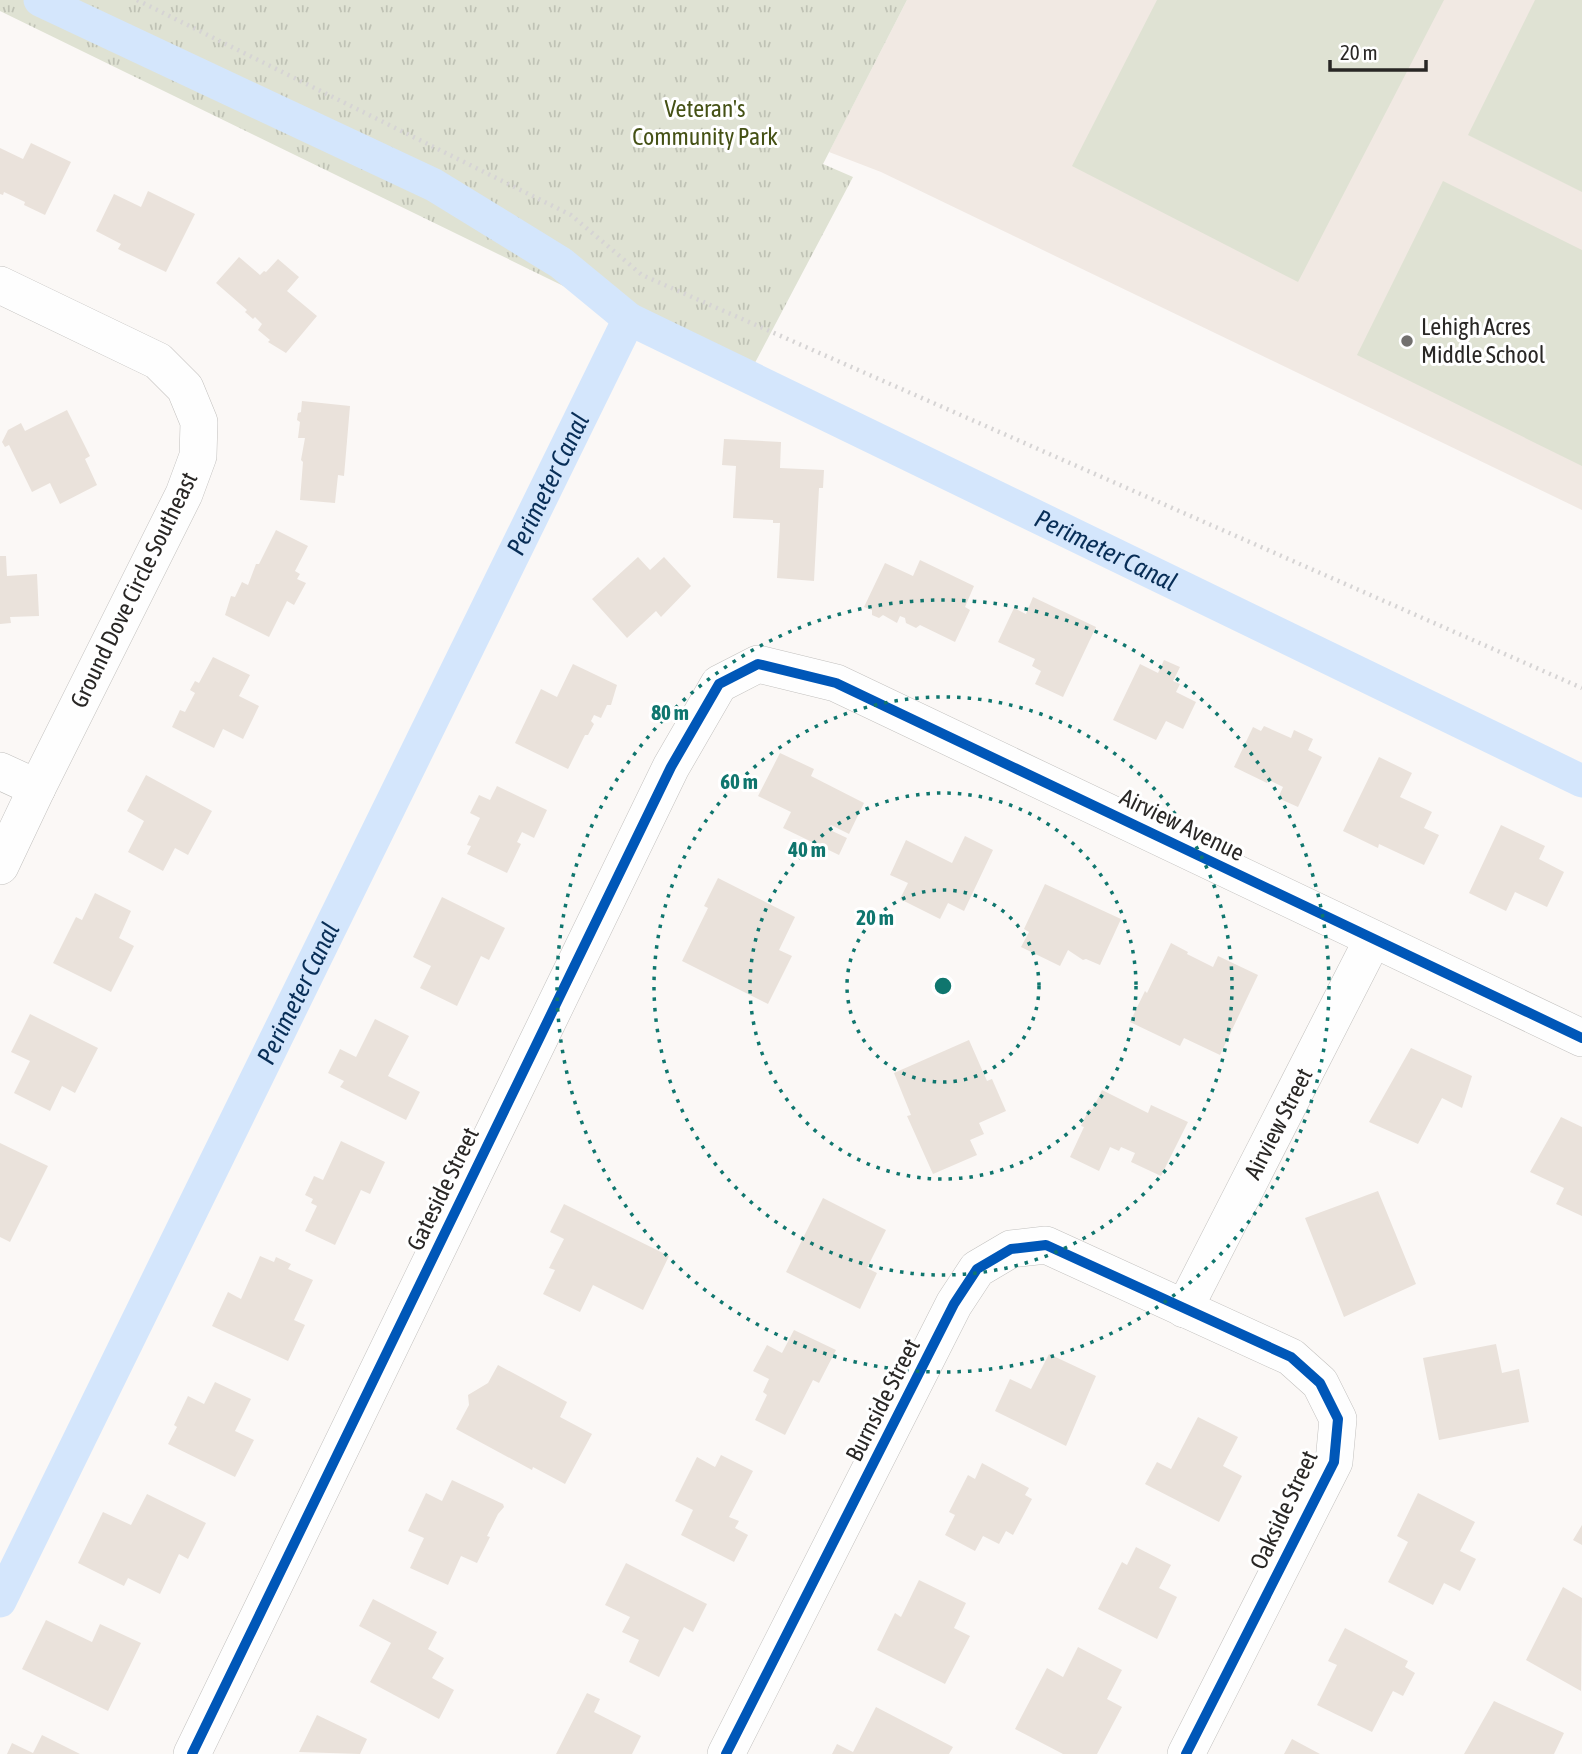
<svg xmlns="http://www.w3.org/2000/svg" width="1582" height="1754" font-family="'Asap Condensed',sans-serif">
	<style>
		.built { fill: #f1e9e3 }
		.grass { fill: url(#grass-tufts) }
		.garden { fill: #dfe2d3 }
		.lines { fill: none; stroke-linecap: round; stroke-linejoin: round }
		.canal { stroke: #d4e6fc; stroke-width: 33 }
		.building { fill: #eae2db }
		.street-casing { stroke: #c2c0be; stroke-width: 38 }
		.path { stroke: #d6d4d4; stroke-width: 4.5; stroke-dasharray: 2 5; stroke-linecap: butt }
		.street { stroke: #fefefe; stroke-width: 37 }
		.cycleway-casing { stroke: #fff; stroke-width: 15 }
		.cycleway { stroke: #0057b8; stroke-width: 10 }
		.ring { fill: none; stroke: #0f766e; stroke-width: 3.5; stroke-dasharray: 3.5 7 }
		.poi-dot { fill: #72706e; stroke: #fff; stroke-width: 2.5 }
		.labels { text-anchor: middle; stroke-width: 6; stroke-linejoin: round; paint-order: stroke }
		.park-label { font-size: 24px; fill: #455115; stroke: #fff }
		.poi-label { font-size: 24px; fill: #292725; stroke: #fff; text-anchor: start }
		.street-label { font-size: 24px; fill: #292725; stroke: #fff }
		.water-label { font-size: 26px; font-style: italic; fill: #082e57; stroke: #fff }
		.centre { fill: #0f766e; stroke: #fff; stroke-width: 3.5 }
		.ring-label { font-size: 21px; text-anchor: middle; font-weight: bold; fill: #0f766e; stroke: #fff; stroke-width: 6; stroke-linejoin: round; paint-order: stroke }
	</style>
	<defs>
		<pattern id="grass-tufts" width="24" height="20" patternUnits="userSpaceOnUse" patternTransform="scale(1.75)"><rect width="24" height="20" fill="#dfe2d3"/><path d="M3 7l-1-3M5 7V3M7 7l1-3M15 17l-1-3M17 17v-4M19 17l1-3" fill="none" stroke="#bfc2b5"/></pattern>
	</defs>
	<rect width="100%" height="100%" fill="#fbf8f6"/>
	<!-- built -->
	<path class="built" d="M907,0H1582V510L881,172L829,152Z"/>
	<!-- grass -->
	<path class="grass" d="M0,0H907L823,164L853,177L748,376L0,11Z"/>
	<!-- garden -->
	<path class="garden" d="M1157,0H1444L1298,282L1072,166Z
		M1535,0H1582V192L1468,135Z
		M1443,181L1582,250V466L1357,355Z"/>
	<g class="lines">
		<!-- canal -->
		<g class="canal">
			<path d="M40,0L434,185L561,263L629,319"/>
			<path id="s1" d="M0,1601L629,319L1582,781"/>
		</g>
	</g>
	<!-- building -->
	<path class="building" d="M31,143L71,162L45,215L24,205L25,202L4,192L3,195L0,194V148L23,159Z
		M148,191L195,214L166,272L118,249L121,244L96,231L114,194L141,207Z
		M239,257L260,275L264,271L266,272L278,259L299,277L287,291L317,316L286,353L268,342L270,340L258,330L262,324L255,317L253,319L245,312L247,310L216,283Z
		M302,401L350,406L344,476L338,475L335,503L300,500L303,462L301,460L305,438H298L300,422L297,420L298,413L301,412Z
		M67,410L90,456L85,459L97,485L60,504L50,483L32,492L9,445L5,447L2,442L8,430L21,423L25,431Z
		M724,439L781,442L780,468L824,470L823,488H819L814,581L777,578L780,523H773V520L733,518L736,466L722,465Z
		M276,530L308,546L295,571L300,574L297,579L306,583L294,605L287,601L269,637L225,615L231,596L235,597L242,582L248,585L256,564H259Z
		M0,556H6L7,576L37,574L39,616L10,617L11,623L0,624Z
		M638,557L650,570L664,557L691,586L661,617L656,611L627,638L592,599Z
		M920,560L974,586L965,607L970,610L955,642L920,625L916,628L906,623L905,618L900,616L897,623L883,615L879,618L872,615V610L864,607L885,563L913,576Z
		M1033,597L1096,627L1063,697L1035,684L1041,671L1032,666L1035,659L998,642L1014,608L1026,614Z
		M213,657L250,675L239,696L259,706L243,739L223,729L214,748L172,727L180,710L185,712L195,693L190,690L195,681L199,683Z
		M1164,660L1180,667L1173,681L1180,684L1176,692L1196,702L1183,729L1166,721L1156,740L1113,720L1140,664L1158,673Z
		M573,664L617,685L611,705H607L601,718L594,715L591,721L594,724L588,735H585L568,769L515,743L541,689L557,697Z
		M1264,726L1291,738L1294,730L1313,739L1308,750L1322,757L1298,807L1278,798L1283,787L1269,780L1267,783L1234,767L1253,727L1261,731Z
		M780,753L814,769L811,776L864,803L849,834L831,825L828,829L847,838L839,855L783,828L791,812L758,796Z
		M1379,757L1412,773L1400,797L1432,812L1424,828L1439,835L1424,865L1379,844L1378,848L1343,831Z
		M146,775L212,811L188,855L175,848L163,871L128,852L144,821L127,811Z
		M497,786L547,810L534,838L522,832L517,842L521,844L507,873L467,854L471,846L467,845L480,818L470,813L479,795L490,800Z
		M1501,825L1545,846L1539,859L1564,872L1547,907L1515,892L1506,911L1469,893Z
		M965,836L993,850L964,911L948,903L940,919L900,899L908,883L890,875L906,840L952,863Z
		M718,878L795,917L779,950L792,956L768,1004L682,961L708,908L704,906Z
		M1045,884L1121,919L1100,965L1086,959L1083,960L1068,950L1060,966L1021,947L1029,932L1024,929Z
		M95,893L131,911L119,938L134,946L111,992L53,963L76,917L82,920Z
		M442,897L505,928L489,960L481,956L457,1006L420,988L431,966L413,957Z
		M1171,943L1188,952L1187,954L1213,967L1218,956L1258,975L1220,1055L1184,1038L1180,1046L1130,1022L1145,991L1147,993Z
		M30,1014L98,1048L75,1093L62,1086L50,1111L14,1093L30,1061L11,1052Z
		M375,1019L409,1036L388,1076L420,1092L406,1120L340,1087L344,1081L328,1073L340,1049L356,1057Z
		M969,1040L987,1081L992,1079L1006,1111L979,1123L984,1134L970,1140L977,1155L933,1174L907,1116L911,1115L894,1073Z
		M1411,1048L1472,1076L1462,1108L1442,1098L1418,1144L1369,1122Z
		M1102,1090L1148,1113L1151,1105L1188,1122L1161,1176L1131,1162L1135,1153L1121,1147L1119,1151L1110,1147L1099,1171L1070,1157L1084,1127L1081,1126L1089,1109L1092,1110Z
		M1561,1117L1582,1127V1216L1556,1204L1564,1188L1530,1172Z
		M341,1141L385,1162L370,1194L361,1190L335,1245L305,1231L317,1206L311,1203L313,1199L305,1195L314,1176L323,1180Z
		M0,1143L48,1166L10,1242L0,1237Z
		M1378,1191L1416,1284L1344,1317L1305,1218Z
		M823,1198L886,1230L867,1268L877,1273L860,1309L786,1272Z
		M564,1204L669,1256L643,1310L593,1285L580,1312L543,1294L555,1270L549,1268L564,1239L550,1232Z
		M260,1256L274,1262L276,1257L291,1264L288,1269L313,1280L294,1320L305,1325L288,1361L212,1326L228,1292L241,1299Z
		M794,1330L836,1350L819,1383L813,1380L785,1435L755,1420L767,1395L763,1392L769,1379L753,1371L767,1345L782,1353Z
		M1496,1344L1502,1373L1519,1369L1529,1422L1439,1440L1423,1358Z
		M1049,1354L1096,1376L1066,1446L995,1411L1010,1379L1031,1389Z
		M498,1365L567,1402L560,1417L592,1434L565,1484L533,1467L532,1470L456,1429L469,1405L468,1395L488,1383Z
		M215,1382L251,1399L235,1431L254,1440L235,1477L168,1444L177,1427L174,1425L188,1396L204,1404Z
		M1198,1417L1238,1437L1223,1466L1242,1476L1219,1522L1145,1484L1157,1462L1171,1469Z
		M721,1455L753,1471L729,1517L739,1521L735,1528L748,1535L734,1562L681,1535L693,1510L675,1501L697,1457L715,1467Z
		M982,1463L1029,1488L1025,1495L1032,1499L1013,1535L1006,1531L999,1544L983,1536L975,1551L945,1535L955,1515L949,1512L968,1475L975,1479Z
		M452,1480L503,1504L504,1507L498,1514L487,1536L490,1537L477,1563L461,1556L448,1585L410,1568L424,1538L408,1531L426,1493L442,1501Z
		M1418,1493L1475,1522L1460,1551L1476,1559L1460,1591L1444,1583L1433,1605L1388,1582L1408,1542L1397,1536Z
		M147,1494L206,1523L188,1559L179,1554L160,1594L128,1578L124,1586L78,1563L103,1512L131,1525Z
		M1582,1525V1545L1573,1540Z
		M1136,1547L1171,1565L1159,1588L1177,1597L1157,1639L1098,1609L1122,1562L1127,1565Z
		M626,1563L707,1604L693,1632L684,1627L659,1677L629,1662L639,1640L622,1632L630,1617L605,1605Z
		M919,1580L966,1603L954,1628L970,1636L945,1684L877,1650L895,1613L901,1617Z
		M1563,1587L1582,1598L1581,1691L1526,1660Z
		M373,1599L437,1632L428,1649L444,1658L432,1678L454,1690L439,1719L370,1682L391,1643L359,1626Z
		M46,1620L92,1642L100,1624L141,1643L108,1711L22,1669Z
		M1345,1628L1408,1661L1405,1667L1415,1673L1403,1696L1393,1691L1372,1732L1317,1705L1337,1665L1328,1661Z
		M1078,1647L1122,1670L1107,1699L1122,1707L1097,1754H1063L1015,1729L1047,1668L1063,1677Z
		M587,1693L600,1699L594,1712L641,1736L632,1754H556Z
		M1494,1701L1564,1733L1554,1754H1464Z
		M876,1707L953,1747L949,1754H832L837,1744L853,1752Z
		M317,1715L367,1739L360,1754L299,1752Z
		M42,1735L80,1754H7L12,1743L33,1753Z
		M1292,1739L1320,1754H1284Z"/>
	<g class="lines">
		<defs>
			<g id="street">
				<path d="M0,285L158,361L185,388L199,422L198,456L184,494L37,788L0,866"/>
				<path d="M0,771L37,788"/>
				<path id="s2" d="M1184,1309L1373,939"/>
				<path d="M192,1754L671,767L719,684L758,664L836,683L1582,1038"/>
				<path d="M726,1754L954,1304L977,1269L1011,1249L1046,1245L1291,1357L1320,1383L1338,1419L1334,1462L1186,1754"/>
			</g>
		</defs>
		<!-- street casing -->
		<use href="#street" class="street-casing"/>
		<!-- path -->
		<path class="path" d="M137,0L571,215L642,275L1582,688"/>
		<!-- street -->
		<use href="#street" class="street"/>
		<defs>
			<path id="cycleway" d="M192,1754L671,767L719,684L758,664L836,683L1582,1038
				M726,1754L954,1304L977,1269L1011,1249L1046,1245L1291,1357L1320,1383L1338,1419L1334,1462L1186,1754"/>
		</defs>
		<!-- cycleway casing -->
		<use href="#cycleway" class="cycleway-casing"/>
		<!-- cycleway -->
		<use href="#cycleway" class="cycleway"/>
	</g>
	<!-- distance rings -->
	<g class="ring">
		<circle cx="943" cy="986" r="96"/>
		<circle cx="943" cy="986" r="193"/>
		<circle cx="943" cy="986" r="289"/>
		<circle cx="943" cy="986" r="386"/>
	</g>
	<!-- markers -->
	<circle class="poi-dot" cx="1407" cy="341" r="7"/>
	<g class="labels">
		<!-- park labels -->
		<g class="park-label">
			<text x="705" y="117">Veteran's<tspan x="705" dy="28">Community Park</tspan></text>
		</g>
		<!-- poi labels -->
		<g class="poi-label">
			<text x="1421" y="335">Lehigh Acres<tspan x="1421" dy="28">Middle School</tspan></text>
		</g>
		<!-- street labels -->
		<g class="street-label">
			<text transform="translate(134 590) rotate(-64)" y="8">Ground Dove Circle Southeast</text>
			<text transform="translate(1182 825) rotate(26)" y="8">Airview Avenue</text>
			<text dy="8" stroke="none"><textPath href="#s2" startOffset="208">Airview Street</textPath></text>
			<text transform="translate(443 1189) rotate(-64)" y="8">Gateside Street</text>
			<text transform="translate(883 1400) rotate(-63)" y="8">Burnside Street</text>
			<text transform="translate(1284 1510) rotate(-65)" y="8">Oakside Street</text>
		</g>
		<!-- water labels -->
		<g class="water-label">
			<text dy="9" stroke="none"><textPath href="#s1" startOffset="1244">Perimeter Canal</textPath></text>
			<text dy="9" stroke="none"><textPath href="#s1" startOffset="1958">Perimeter Canal</textPath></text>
			<text dy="9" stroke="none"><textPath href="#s1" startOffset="677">Perimeter Canal</textPath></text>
		</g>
	</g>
	<circle cx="943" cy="986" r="10" class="centre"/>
	<g class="ring-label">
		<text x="670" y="720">80 m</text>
		<text x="739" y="789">60 m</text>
		<text x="807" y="857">40 m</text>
		<text x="875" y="925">20 m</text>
	</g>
	<!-- scale -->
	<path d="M1330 60v10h96v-10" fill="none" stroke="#292725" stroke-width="3.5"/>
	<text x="1340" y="60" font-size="21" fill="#292725" stroke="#ffffff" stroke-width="5" paint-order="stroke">20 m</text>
</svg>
